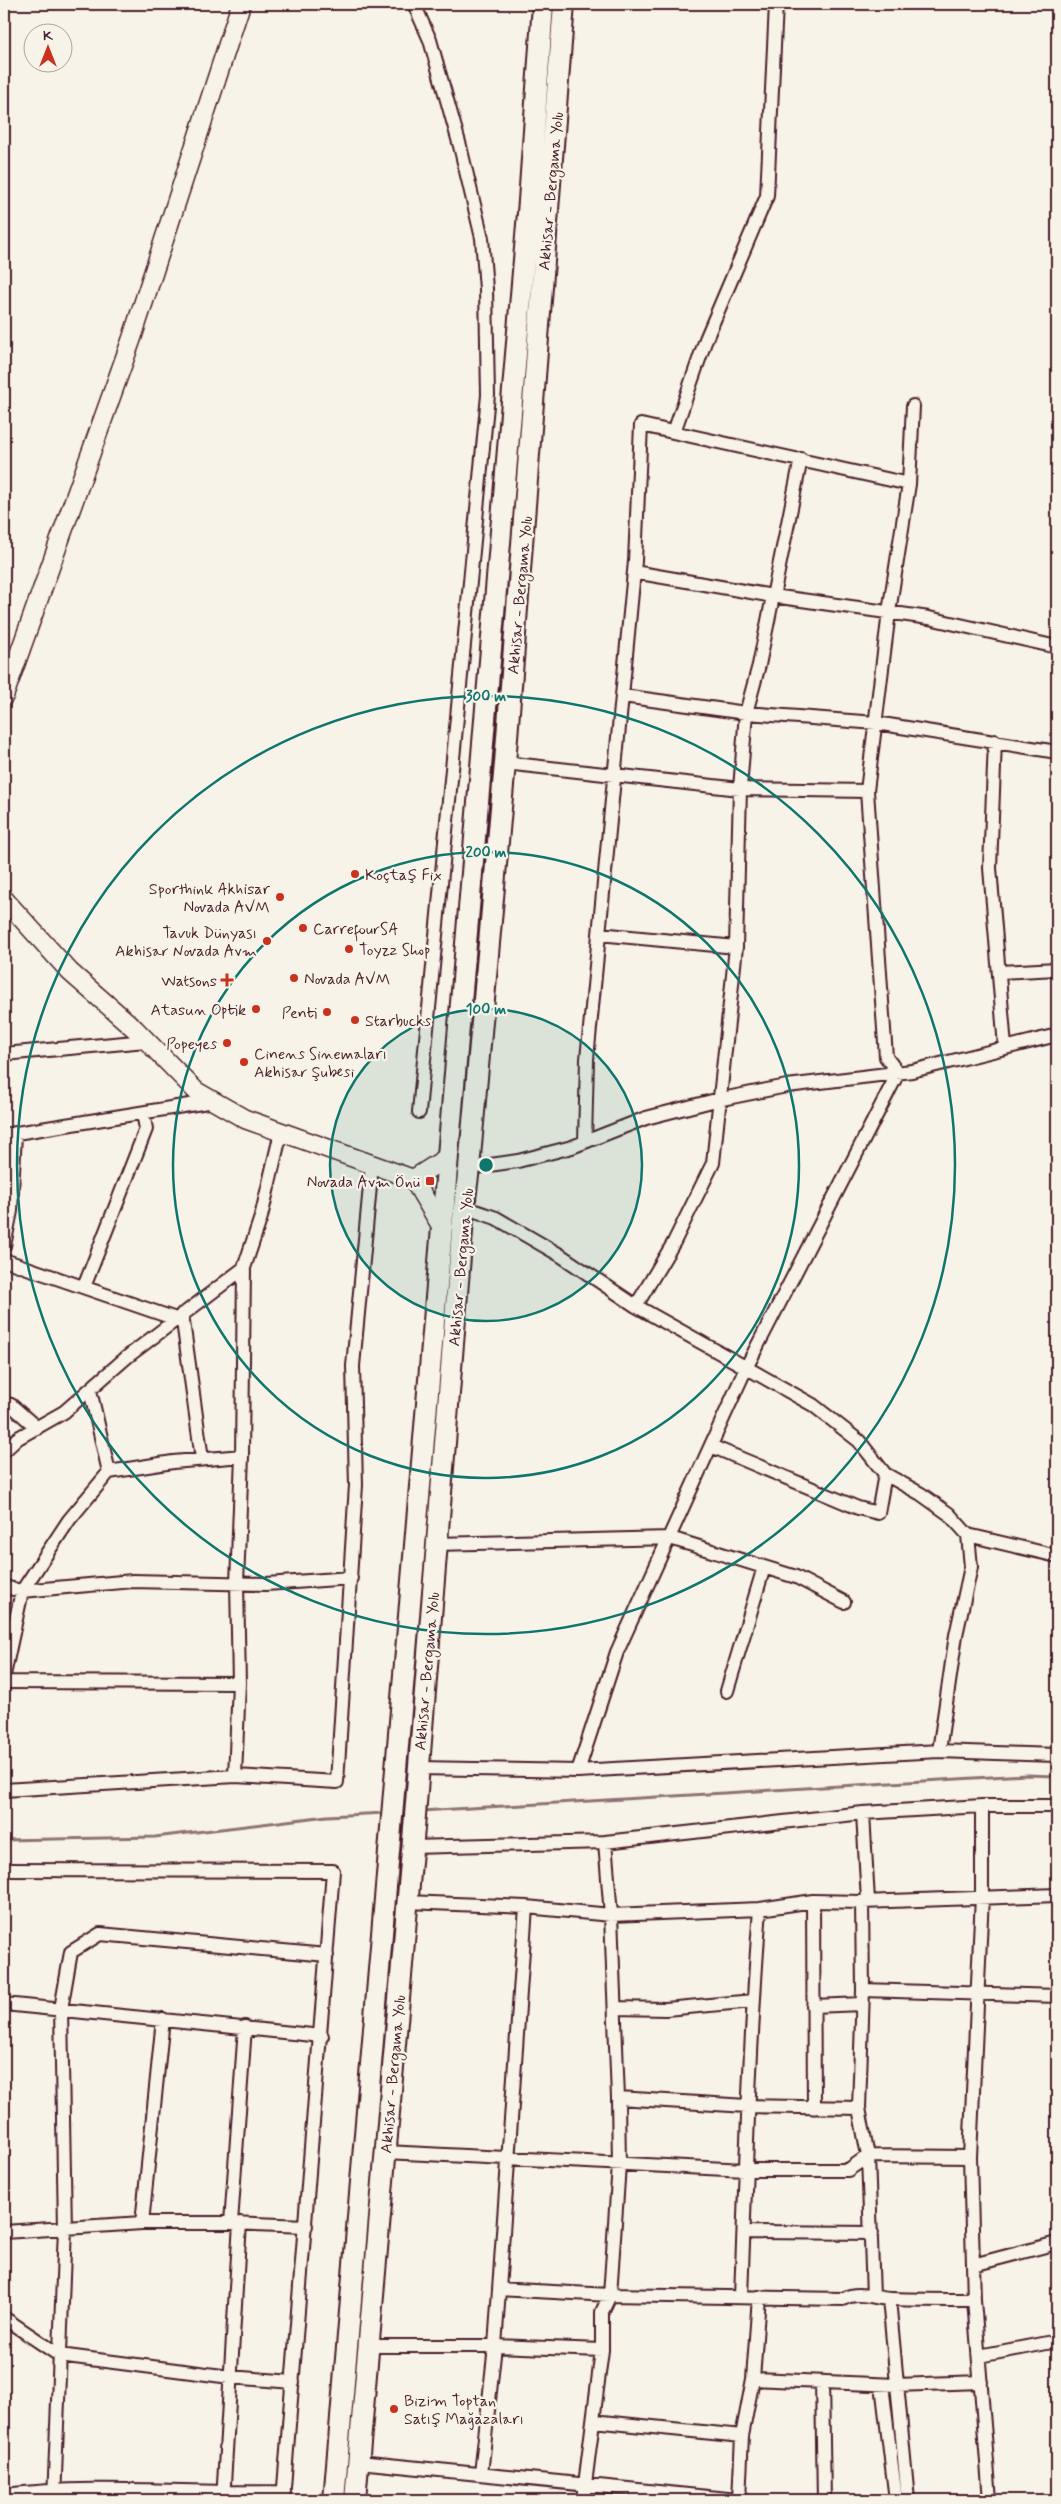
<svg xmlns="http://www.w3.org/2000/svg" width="1061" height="2504" font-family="Mynerve,sans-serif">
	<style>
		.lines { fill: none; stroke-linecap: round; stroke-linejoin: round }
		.stream { stroke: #8e7275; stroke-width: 3 }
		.street-casing { stroke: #4a1f2b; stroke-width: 16 }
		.secondary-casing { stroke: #4a1f2b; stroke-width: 21 }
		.primary-casing { stroke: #4a1f2b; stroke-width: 24 }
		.street { stroke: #f7f3e8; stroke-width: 12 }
		.secondary { stroke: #f7f3e8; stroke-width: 18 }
		.primary { stroke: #f7f3e8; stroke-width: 20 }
		.ring { fill: none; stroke: #0f766e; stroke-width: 2.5 }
		.poi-dot { fill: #c8321e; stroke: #f7f3e8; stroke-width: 2 }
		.labels { text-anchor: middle; stroke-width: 4.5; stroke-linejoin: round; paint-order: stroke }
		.street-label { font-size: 16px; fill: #4a1f2b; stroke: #f7f3e8 }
		.poi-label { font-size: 16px; fill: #4a1f2b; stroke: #f7f3e8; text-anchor: start }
		.centre { fill: #0f766e; stroke: #f7f3e8; stroke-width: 2.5 }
		.ring-label { font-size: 15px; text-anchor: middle; font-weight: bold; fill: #0f766e; stroke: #f7f3e8; stroke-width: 4.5; stroke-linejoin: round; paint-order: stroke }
	</style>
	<rect width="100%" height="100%" fill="#f7f3e8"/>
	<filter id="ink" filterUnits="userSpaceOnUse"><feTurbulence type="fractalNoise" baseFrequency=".02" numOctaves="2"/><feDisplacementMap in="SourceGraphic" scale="10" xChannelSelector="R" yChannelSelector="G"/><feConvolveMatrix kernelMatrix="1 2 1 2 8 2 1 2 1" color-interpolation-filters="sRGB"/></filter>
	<g filter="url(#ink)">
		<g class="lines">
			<!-- stream -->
			<path class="stream" d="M421,1811L1026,1775L1057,1776
				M4,1840L155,1837L327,1816L385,1813"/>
			<defs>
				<path id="street" d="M414,4L430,40L460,146L482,238L486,289L488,395L419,1112
					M674,432L706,339L767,196L776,4
					M634,572L773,596L929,618L1057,647
					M623,696L746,713L876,723L1057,752
					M995,741L990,868L1005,1047
					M505,763L740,789L867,791
					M599,934L736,947
					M999,972L1057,969
					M4,1054L146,1041
					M4,1135L214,1101
					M585,1142L587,1059L635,561L641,425L909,484
					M469,1168L518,1161L572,1147L646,1118L712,1101L787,1086L912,1071L1057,1035
					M464,1207L496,1218L560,1255L636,1306L813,1405L859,1441L885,1474L921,1494L949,1514L968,1535L971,1567L956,1635L939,1751
					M4,1246L11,1211L15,1134
					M4,1260L176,1319
					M84,1287L146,1129L143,1113
					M636,1306L674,1242L713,1163L736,947L740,789L746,713L759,665L801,459
					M182,1314L202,1459
					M90,1390L109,1472
					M4,1403L11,1405L37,1428
					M711,1446L858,1508L878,1513L885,1474
					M4,1451L18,1438L64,1412L127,1357L244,1268L261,1217L281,1132
					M968,1535L1057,1556
					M436,1544L670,1538L796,1577L844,1602
					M4,1587L22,1591L133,1581L266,1584L351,1578
					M4,1675L22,1591L69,1520L109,1472L173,1462L242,1456
					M4,1682L239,1683
					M727,1691L764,1567
					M418,1768L578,1771L939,1751L1057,1755
					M578,1771L617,1652L746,1368L898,1073L886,1057L867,791L889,612L909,484L913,406
					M235,1776L239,1683L237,1583L242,1456L244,1268
					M4,1790L235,1776L337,1782L356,1485L353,1366L372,1165
					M982,1806V1896L970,2157L974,2300L990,2500
					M863,1813L868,1901
					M412,1847L605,1842L863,1813L982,1806H1057
					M4,1870L333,1871L283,2500
					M813,1901L814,2108
					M407,1902L526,1907L611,1915L760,1909L813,1901L862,1902L1057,1895
					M862,1902L863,1990L859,2108L868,2156L873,2296
					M863,1990L1057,1996
					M4,2004L322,2036
					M813,2006L862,2004
					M615,2008L666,2009L753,2001
					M618,2098L747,2106L859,2108
					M385,2152L746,2170H848L868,2156L970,2157
					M142,2223L163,2019
					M231,2223L245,2027
					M4,2232L142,2223H231L306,2226
					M744,2232L872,2233
					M973,2265L1057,2243
					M499,2289L610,2295L843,2299C858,2290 876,2299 892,2299C919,2300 946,2300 974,2300
					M741,2296C746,2167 750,2038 760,1909
					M889,2299L908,2500
					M4,2318L59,2355L230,2377L293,2382
					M369,2346H495L602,2350
					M979,2356L1057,2341
					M753,2379L896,2385L981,2382
					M822,2382L824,2500
					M882,2385L896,2500
					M593,2421L742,2436
					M359,2462L738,2500
					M481,2474L495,2346L526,1907
					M4,2495C97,2484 191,2494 284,2492
					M54,2500L65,2228L61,2009L71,1952L100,1934L327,1955
					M223,2500L240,2223
					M583,2500L602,2350V2312L610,2295L619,2165L618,2098L611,1915L605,1842
					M739,2500L742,2436L753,2379L759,2297"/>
				<path id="secondary" d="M4,696L132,338L241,4
					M4,899L70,972L135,1029L196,1091L245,1119L413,1179L440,1224
					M413,1179L446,1158"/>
				<path id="primary" d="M334,2500L529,201L543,4
					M355,2500L414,1828L464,1207L469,1168L505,763L564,4"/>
			</defs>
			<!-- street casing -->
			<use href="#street" class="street-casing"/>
			<!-- secondary casing -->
			<use href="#secondary" class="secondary-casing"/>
			<!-- primary casing -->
			<use href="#primary" class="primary-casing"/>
			<!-- street -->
			<use href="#street" class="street"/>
			<!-- secondary -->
			<use href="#secondary" class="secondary"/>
			<!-- primary -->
			<use href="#primary" class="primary"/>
		</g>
	</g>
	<!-- distance rings -->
	<circle cx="486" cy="1165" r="156" fill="#0f766e" fill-opacity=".12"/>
	<g class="ring">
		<circle cx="486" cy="1165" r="156"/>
		<circle cx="486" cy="1165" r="313"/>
		<circle cx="486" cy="1165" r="469"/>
	</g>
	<!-- markers -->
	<g class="poi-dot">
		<circle cx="355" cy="874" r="5"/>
		<circle cx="280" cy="897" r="5"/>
		<circle cx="303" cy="928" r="5"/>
		<circle cx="267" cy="941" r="5"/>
		<circle cx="349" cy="949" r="5"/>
		<circle cx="294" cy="978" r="5"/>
		<path d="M224.5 972.5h5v5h5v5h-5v5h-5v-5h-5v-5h5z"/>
		<circle cx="256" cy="1009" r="5"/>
		<circle cx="327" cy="1012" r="5"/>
		<circle cx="355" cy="1020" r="5"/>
		<circle cx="227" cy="1043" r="5"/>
		<circle cx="244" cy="1062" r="5"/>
		<rect x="425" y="1176" width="10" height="10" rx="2.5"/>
		<circle cx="394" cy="2409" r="5"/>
	</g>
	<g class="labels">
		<!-- street labels -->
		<g class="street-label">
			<text transform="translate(550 191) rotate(-85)" y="6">Akhisar - Bergama Yolu</text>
			<text transform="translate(519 595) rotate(-85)" y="6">Akhisar - Bergama Yolu</text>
			<text transform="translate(460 1267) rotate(-85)" y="6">Akhisar - Bergama Yolu</text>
			<text transform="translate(426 1671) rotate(-85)" y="6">Akhisar - Bergama Yolu</text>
			<text transform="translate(392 2074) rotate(-85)" y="6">Akhisar - Bergama Yolu</text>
		</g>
		<!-- poi labels -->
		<g class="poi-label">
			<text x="365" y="880">Koçtaş Fix</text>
			<text x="270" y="894" text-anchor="end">Sporthink Akhisar<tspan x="270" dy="18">Novada AVM</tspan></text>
			<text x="313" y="934">CarrefourSA</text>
			<text x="257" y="938" text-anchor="end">Tavuk Dünyası<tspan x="257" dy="18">Akhisar Novada Avm</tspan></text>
			<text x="359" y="955">Toyzz Shop</text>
			<text x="304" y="984">Novada AVM</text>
			<text x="217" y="986" text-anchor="end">Watsons</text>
			<text x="246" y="1015" text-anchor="end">Atasun Optik</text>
			<text x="317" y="1018" text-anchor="end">Penti</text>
			<text x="365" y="1026">Starbucks</text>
			<text x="217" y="1049" text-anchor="end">Popeyes</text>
			<text x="254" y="1059">Cinens Sinemaları<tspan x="254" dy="18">Akhisar Şubesi</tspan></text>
			<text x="420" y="1187" text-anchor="end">Novada Avm Önü</text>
			<text x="404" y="2406">Bizim Toptan<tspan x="404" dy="18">Satış Mağazaları</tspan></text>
		</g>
	</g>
	<circle cx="486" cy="1165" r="8" class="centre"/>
	<g class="ring-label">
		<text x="486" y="701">300 m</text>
		<text x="486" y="857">200 m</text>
		<text x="486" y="1014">100 m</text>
	</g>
	<!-- margin -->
	<rect width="1061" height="2504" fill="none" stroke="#f7f3e8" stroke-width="20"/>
	<rect x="10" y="10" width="1041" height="2484" fill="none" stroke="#4a1f2b" stroke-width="2" filter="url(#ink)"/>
	<!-- north arrow -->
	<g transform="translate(48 48)"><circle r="24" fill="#f7f3e8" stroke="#b29e9c"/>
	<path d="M0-4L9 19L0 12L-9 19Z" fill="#c8321e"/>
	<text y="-8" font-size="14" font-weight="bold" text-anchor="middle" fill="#4a1f2b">K</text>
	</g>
</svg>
